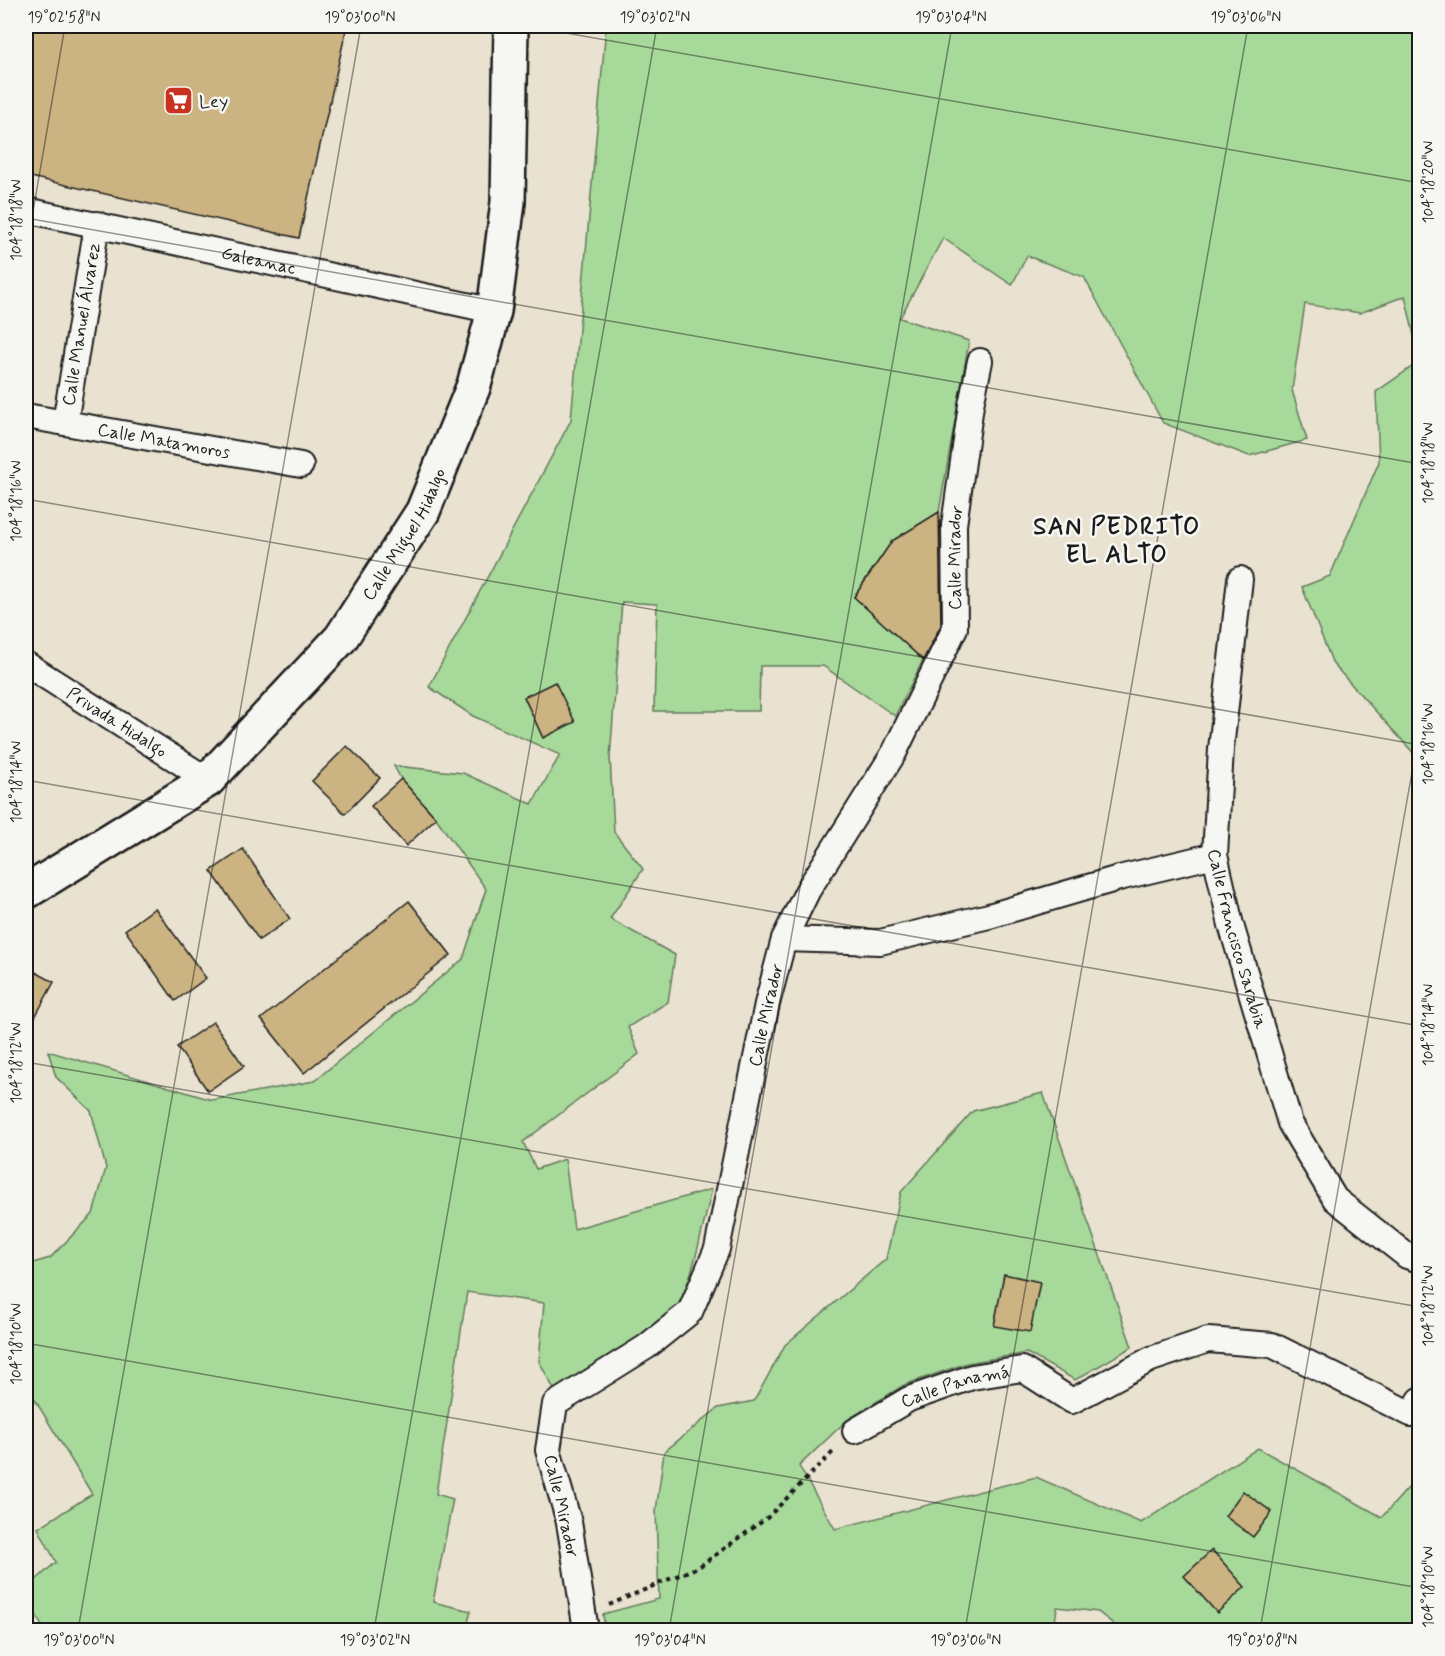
<svg xmlns="http://www.w3.org/2000/svg" width="1445" height="1656" font-family="Mynerve,sans-serif">
	<style>
		.grass { fill: #a7d99a; stroke: #627a5b; stroke-width: 1.5 }
		.building { fill: #cbb382; stroke: #1c1c1c; stroke-width: 1.5 }
		.lines { fill: none; stroke-linecap: round; stroke-linejoin: round }
		.minor-casing { stroke: #1c1c1c; stroke-width: 28 }
		.secondary-casing { stroke: #1c1c1c; stroke-width: 38 }
		.path { stroke: #1c1c1c; stroke-width: 4; stroke-dasharray: 4.5 4.5; stroke-linecap: butt }
		.minor { stroke: #f6f6f2; stroke-width: 24 }
		.secondary { stroke: #f6f6f2; stroke-width: 33 }
		.ticks { fill: none; stroke: #1c1c1c; stroke-width: 1.5; stroke-opacity: 0.45 }
		.labels { text-anchor: middle; stroke-width: 5; stroke-linejoin: round; paint-order: stroke }
		.poi-label { font-size: 18px; fill: #1c1c1c; stroke: #f6f6f2; text-anchor: start }
		.street-label { font-size: 18px; fill: #1c1c1c; stroke: #f6f6f2 }
		.district-label { font-size: 24px; font-weight: bold; letter-spacing: 1.5px; fill: #1c1c1c; stroke: #f6f6f2 }
		.neatline { fill: none; stroke: #1c1c1c; stroke-width: 2 }
		.ticks-label { font-size: 15px; text-anchor: middle; fill: #1c1c1c }
	</style>
	<rect width="100%" height="100%" fill="#e9e2d0"/>
	<filter id="ink" filterUnits="userSpaceOnUse"><feTurbulence type="fractalNoise" baseFrequency=".0167" numOctaves="2"/><feDisplacementMap in="SourceGraphic" scale="12" xChannelSelector="R" yChannelSelector="G"/><feConvolveMatrix kernelMatrix="1 2 1 2 8 2 1 2 1" color-interpolation-filters="sRGB"/></filter>
	<g filter="url(#ink)">
		<!-- grass -->
		<path class="grass" d="M606,26H1419V357L1405,296L1360,313L1305,304L1292,390L1307,440L1249,456L1163,423L1084,277L1027,256L1012,285L943,238L900,318L969,341L939,512L892,541L854,597L923,660L895,716L823,666H760L759,711H654L657,604L622,602L610,757L614,832L643,869L610,919L675,955L668,1002L628,1027L639,1054L523,1142L536,1169L565,1159L574,1229L712,1189C706,1213 690,1292 676,1307C647,1340 593,1368 556,1393L539,1361L544,1303L467,1292L436,1494L453,1499L433,1602L471,1611L466,1630H41L43,1628L26,1596V1589L56,1562L38,1528L92,1494L26,1385V1265L50,1258L93,1214L106,1168L91,1111L56,1077L48,1051L212,1100L314,1081L463,959L486,889L436,818L401,779L394,766L463,773L532,804L560,755L473,716L429,687L571,420Z
			M1419,362V759L1333,664L1302,587L1330,576L1379,462L1376,392Z
			M1043,1093L1132,1347L1075,1380L1027,1353L967,1363L904,1385L847,1420L799,1466L835,1529L1036,1477L1141,1523L1258,1448L1382,1517L1419,1476V1630H1121L1098,1612L1057,1607L1054,1630H605L603,1614L659,1599L656,1511L664,1452L718,1408L754,1401L785,1345L886,1259L901,1192L973,1111Z"/>
		<!-- building -->
		<path class="building" d="M26,26H347L299,238L26,176Z
			M939,512L941,625L923,660L854,597L892,541Z
			M555,682L575,722L543,738L524,697Z
			M347,746L380,778L345,814L312,781Z
			M401,779L436,818L406,846L371,806Z
			M243,849L290,919L259,940L211,871Z
			M409,901L451,955L304,1073L261,1019Z
			M155,908L206,978L175,1001L125,930Z
			M26,967L54,982L35,1017L26,1012Z
			M213,1022L244,1066L208,1091L177,1047Z
			M1004,1274L1040,1282L1030,1332L994,1326Z
			M1243,1491L1272,1512L1253,1537L1225,1516Z
			M1212,1550L1245,1587L1217,1613L1184,1576Z"/>
		<g class="lines">
			<defs>
				<g id="minor">
					<path id="s1" d="M26,210L494,311"/>
					<path id="s2" d="M26,416L301,465"/>
					<path id="s3" d="M65,423L97,224"/>
					<path id="s4" d="M1240,579L1221,749L1215,855L1231,925L1290,1123L1335,1199L1407,1256L1420,1260"/>
					<path id="s5" d="M26,664L208,780"/>
					<path d="M784,939L880,942L989,916L1119,878L1215,855"/>
					<path id="s6" d="M855,1431L909,1399L972,1377L1022,1369L1072,1401L1151,1359L1208,1340L1272,1345L1411,1414L1420,1400"/>
					<path id="s7" d="M586,1630L569,1522L548,1450L555,1404L646,1347L690,1312L717,1249L767,1004L784,939L808,890L894,753L955,628L954,525L971,405L980,361"/>
				</g>
				<g id="secondary">
					<path id="s8" d="M26,892L208,780L341,638L423,511L474,385L494,311L508,202L511,26"/>
				</g>
			</defs>
			<!-- minor casing -->
			<use href="#minor" class="minor-casing"/>
			<!-- secondary casing -->
			<use href="#secondary" class="secondary-casing"/>
			<!-- path -->
			<path class="path" d="M609,1605L700,1566L767,1518L835,1450"/>
			<!-- minor -->
			<use href="#minor" class="minor"/>
			<!-- secondary -->
			<use href="#secondary" class="secondary"/>
		</g>
	</g>
	<!-- ticks -->
	<path class="ticks" d="M526,26L1420,183M26,218L1420,464M26,252L65,26M26,499L1420,745M26,780L1420,1026M26,1062L1420,1307M26,1343L1420,1588M26,1624L64,1630M78,1630L361,26M374,1630L657,26M669,1630L952,26M965,1630L1248,26M1260,1630L1420,727"/>
	<!-- icons -->
	<defs>
		<symbol id="supermarket-square" viewBox="-11 -11 22 22"><rect x="-9" y="-9" width="18" height="18" rx="4" fill="#c8321e" stroke="#f6f6f2"/><path d="M-6-5.5h2.5l.6 2H6L4.5 2H-2.5L-4.4-4H-6ZM-1.5 3.2a1.3 1.3 0 1 0 .1 0ZM3 3.2a1.3 1.3 0 1 0 .1 0Z" fill="#fff"/></symbol>
	</defs>
	<g fill-rule="evenodd">
		<use href="#supermarket-square" x="162" y="84" width="33" height="33"/>
	</g>
	<g class="labels">
		<!-- poi labels -->
		<g class="poi-label">
			<text x="199" y="107">Ley</text>
		</g>
		<!-- street labels -->
		<g class="street-label">
			<text dy="6" stroke="none"><textPath href="#s1" startOffset="238">Galeanac</textPath></text>
			<text dy="6" stroke="none"><textPath href="#s3" startOffset="100">Calle Manuel Álvarez</textPath></text>
			<text dy="6" stroke="none"><textPath href="#s2" startOffset="140">Calle Matamoros</textPath></text>
			<text dy="6" stroke="none"><textPath href="#s8" startOffset="530">Calle Miguel Hidalgo</textPath></text>
			<text dy="6" stroke="none"><textPath href="#s7" startOffset="1206">Calle Mirador</textPath></text>
			<text dy="6" stroke="none"><textPath href="#s5" startOffset="108">Privada Hidalgo</textPath></text>
			<text dy="6" stroke="none"><textPath href="#s4" startOffset="364">Calle Francisco Sarabia</textPath></text>
			<text dy="6" stroke="none"><textPath href="#s7" startOffset="702">Calle Mirador</textPath></text>
			<text dy="6" stroke="none"><textPath href="#s6" startOffset="111">Calle Panamá</textPath></text>
			<text transform="translate(562 1506) rotate(77)" y="6">Calle Mirador</text>
		</g>
		<!-- district labels -->
		<g class="district-label">
			<text x="1117" y="534">SAN PEDRITO<tspan x="1117" dy="28">EL ALTO</tspan></text>
		</g>
	</g>
	<!-- margin -->
	<rect width="1445" height="1656" fill="none" stroke="#f6f6f2" stroke-width="66"/>
	<rect x="33" y="33" width="1379" height="1590" class="neatline"/>
	<g class="ticks-label">
		<text x="64" y="22">19°02'58"N</text>
		<text x="360" y="22">19°03'00"N</text>
		<text x="655" y="22">19°03'02"N</text>
		<text x="951" y="22">19°03'04"N</text>
		<text x="1246" y="22">19°03'06"N</text>
		<text transform="translate(1428 182) rotate(-90)" y="5">104°18'20"W</text>
		<text transform="translate(16 220) rotate(-90)" y="5">104°18'18"W</text>
		<text transform="translate(1428 463) rotate(-90)" y="5">104°18'18"W</text>
		<text transform="translate(16 501) rotate(-90)" y="5">104°18'16"W</text>
		<text transform="translate(1428 744) rotate(-90)" y="5">104°18'16"W</text>
		<text transform="translate(16 782) rotate(-90)" y="5">104°18'14"W</text>
		<text transform="translate(1428 1025) rotate(-90)" y="5">104°18'14"W</text>
		<text transform="translate(16 1063) rotate(-90)" y="5">104°18'12"W</text>
		<text transform="translate(1428 1306) rotate(-90)" y="5">104°18'12"W</text>
		<text transform="translate(16 1344) rotate(-90)" y="5">104°18'10"W</text>
		<text transform="translate(1428 1587) rotate(-90)" y="5">104°18'10"W</text>
		<text x="79" y="1645">19°03'00"N</text>
		<text x="375" y="1645">19°03'02"N</text>
		<text x="670" y="1645">19°03'04"N</text>
		<text x="966" y="1645">19°03'06"N</text>
		<text x="1262" y="1645">19°03'08"N</text>
	</g>
</svg>
